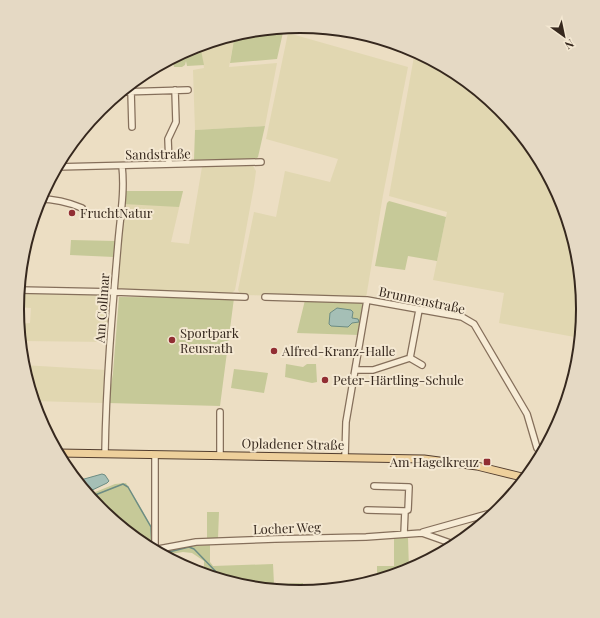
<svg xmlns="http://www.w3.org/2000/svg" width="600" height="618" font-family="'Playfair Display',serif">
	<style>
		.farmland { fill: #e1d7b1 }
		.green { fill: #c6c998 }
		.water { fill: #a5bfb6; stroke: #6c8c83 }
		.lines { fill: none; stroke-linecap: round; stroke-linejoin: round }
		.stream { stroke: #6c8c83; stroke-width: 1.5 }
		.minor-casing { stroke: #856f5b; stroke-width: 8 }
		.major-casing { stroke: #533e2f; stroke-width: 9 }
		.minor { stroke: #f7ecd6; stroke-width: 5.5 }
		.major { stroke: #eed09c; stroke-width: 7 }
		.poi-dot { fill: #912e33; stroke: #f4e8d2; stroke-width: 1.5 }
		.labels { text-anchor: middle; stroke-width: 4; stroke-linejoin: round; paint-order: stroke }
		.street-label { font-size: 13px; fill: #36281e; stroke: #f4e8d2 }
		.poi-label { font-size: 13px; fill: #36281e; stroke: #f4e8d2; text-anchor: start }
		.rim { fill: none; stroke: #36281e; stroke-width: 2 }
	</style>
	<rect width="100%" height="100%" fill="#ecdec3"/>
	<!-- farmland -->
	<path class="farmland" d="M288,33L408,67L383,195L366,298L241,295L238,290L254,212L276,217L285,171L330,182L338,159L266,139Z
		M235,34L229,67L277,63L265,126L195,130L193,70L204,68L200,45Z
		M415,51L457,74L500,109L535,152L562,201L578,254L583,309L580,338L499,323L504,293L433,280L447,212L389,196Z
		M253,166L256,171L254,186L235,290L232,293L120,290L117,286L124,191H183L171,242L189,244L202,167Z
		M19,292L112,294L109,342L21,341V324L30,323L31,308L17,307Z
		M23,365L106,370L103,403L34,401Z"/>
	<!-- green -->
	<path class="green" d="M284,28L277,59L230,63L235,34L245,31Z
		M200,45L204,65L187,66L186,61L185,65L182,67H174L172,58L192,47Z
		M265,126L258,157L256,159L194,160L195,130Z
		M124,191H183L179,207L123,204Z
		M389,201L446,217L437,261L408,256L405,270L375,266L387,203Z
		M71,240L116,241L114,257L70,255Z
		M119,297L234,298L220,406L108,403L113,373Z
		M305,300L363,302L365,304L359,335L297,333Z
		M286,364L303,367L307,364H316L317,382L312,383L285,377Z
		M234,369L268,373L264,393L231,388Z
		M126,483L152,527L153,546L149,548L143,544L100,509L88,495L115,484Z
		M207,512H219L218,538H207Z
		M394,538H408L409,570L377,580V566H394Z
		M210,545V562L213,566L273,564L274,584L303,583V592L245,587L204,574V561L192,553L183,552L163,555V551L191,546Z"/>
	<!-- water -->
	<path class="water" d="M337,308L351,310L353,312L352,318L358,319L359,322L352,323L348,327L331,326L329,324L330,313Z
		M102,474L105,475L109,481L107,483L86,493L77,481Z"/>
	<g class="lines">
		<!-- stream -->
		<path class="stream" d="M90,497L123,484L128,487L151,527L152,548
			M161,554L189,547L194,549L224,580
			M359,580L361,585"/>
		<defs>
			<path id="minor" d="M131,91L132,127
				M121,92L188,90
				M169,164L168,139L176,122L175,90
				M56,167L261,162
				M39,199C55,199 68,202 82,208
				M19,290L115,292L245,297
				M265,297L367,300L462,317L474,324L527,414L537,448L542,454
				M410,358L419,310
				M356,370H373L410,358L422,365
				M105,453C106,383 112,314 118,244C120,218 125,192 122,166
				M220,455V412
				M345,457L346,422L367,300
				M374,486L409,487L408,510L405,511
				M367,510L405,511L404,534
				M423,532L498,511
				M153,550L196,542L275,539L366,537L422,533L456,545
				M155,551V455"/>
			<path id="major" d="M58,453L424,459L477,466L526,478"/>
		</defs>
		<!-- minor casing -->
		<use href="#minor" class="minor-casing"/>
		<!-- major casing -->
		<use href="#major" class="major-casing"/>
		<!-- minor -->
		<use href="#minor" class="minor"/>
		<!-- major -->
		<use href="#major" class="major"/>
	</g>
	<!-- markers -->
	<g class="poi-dot">
		<circle cx="72" cy="213" r="4"/>
		<circle cx="172" cy="340" r="4"/>
		<circle cx="274" cy="351" r="4"/>
		<circle cx="325" cy="380" r="4"/>
		<rect x="483" y="458" width="8" height="8" rx="2"/>
	</g>
	<g class="labels">
		<!-- street labels -->
		<g class="street-label">
			<text transform="translate(158 154) rotate(-1)" y="5">Sandstraße</text>
			<text transform="translate(422 300) rotate(12)" y="5">Brunnenstraße</text>
			<text transform="translate(102 308) rotate(-86)" y="5">Am Collmar</text>
			<text transform="translate(293 444) rotate(1)" y="5">Opladener Straße</text>
			<text transform="translate(287 528) rotate(-2)" y="5">Locher Weg</text>
		</g>
		<!-- poi labels -->
		<g class="poi-label">
			<text x="80" y="218">FruchtNatur</text>
			<text x="180" y="338">Sportpark<tspan x="180" dy="15">Reusrath</tspan></text>
			<text x="282" y="356">Alfred-Kranz-Halle</text>
			<text x="333" y="385">Peter-Härtling-Schule</text>
			<text x="479" y="467" text-anchor="end">Am Hagelkreuz</text>
		</g>
	</g>
	<!-- crop -->
	<path d="M0 0H600V618H0ZM24 309a276 276 0 1 1 552 0a276 276 0 1 1-552 0Z" fill="#e5d9c4" fill-rule="evenodd"/>
	<path class="rim" d="M24 309a276 276 0 1 1 552 0a276 276 0 1 1-552 0Z"/>
	<!-- north arrow -->
	<g transform="translate(564 36) rotate(147)" stroke="#f4e8d2" stroke-width="3" paint-order="stroke">
	<path d="M0-3L7 15L0 10L-7 15Z" fill="#36281e"/>
	<text y="-6" font-size="11" font-weight="bold" text-anchor="middle" fill="#36281e">N</text>
	</g>
</svg>
